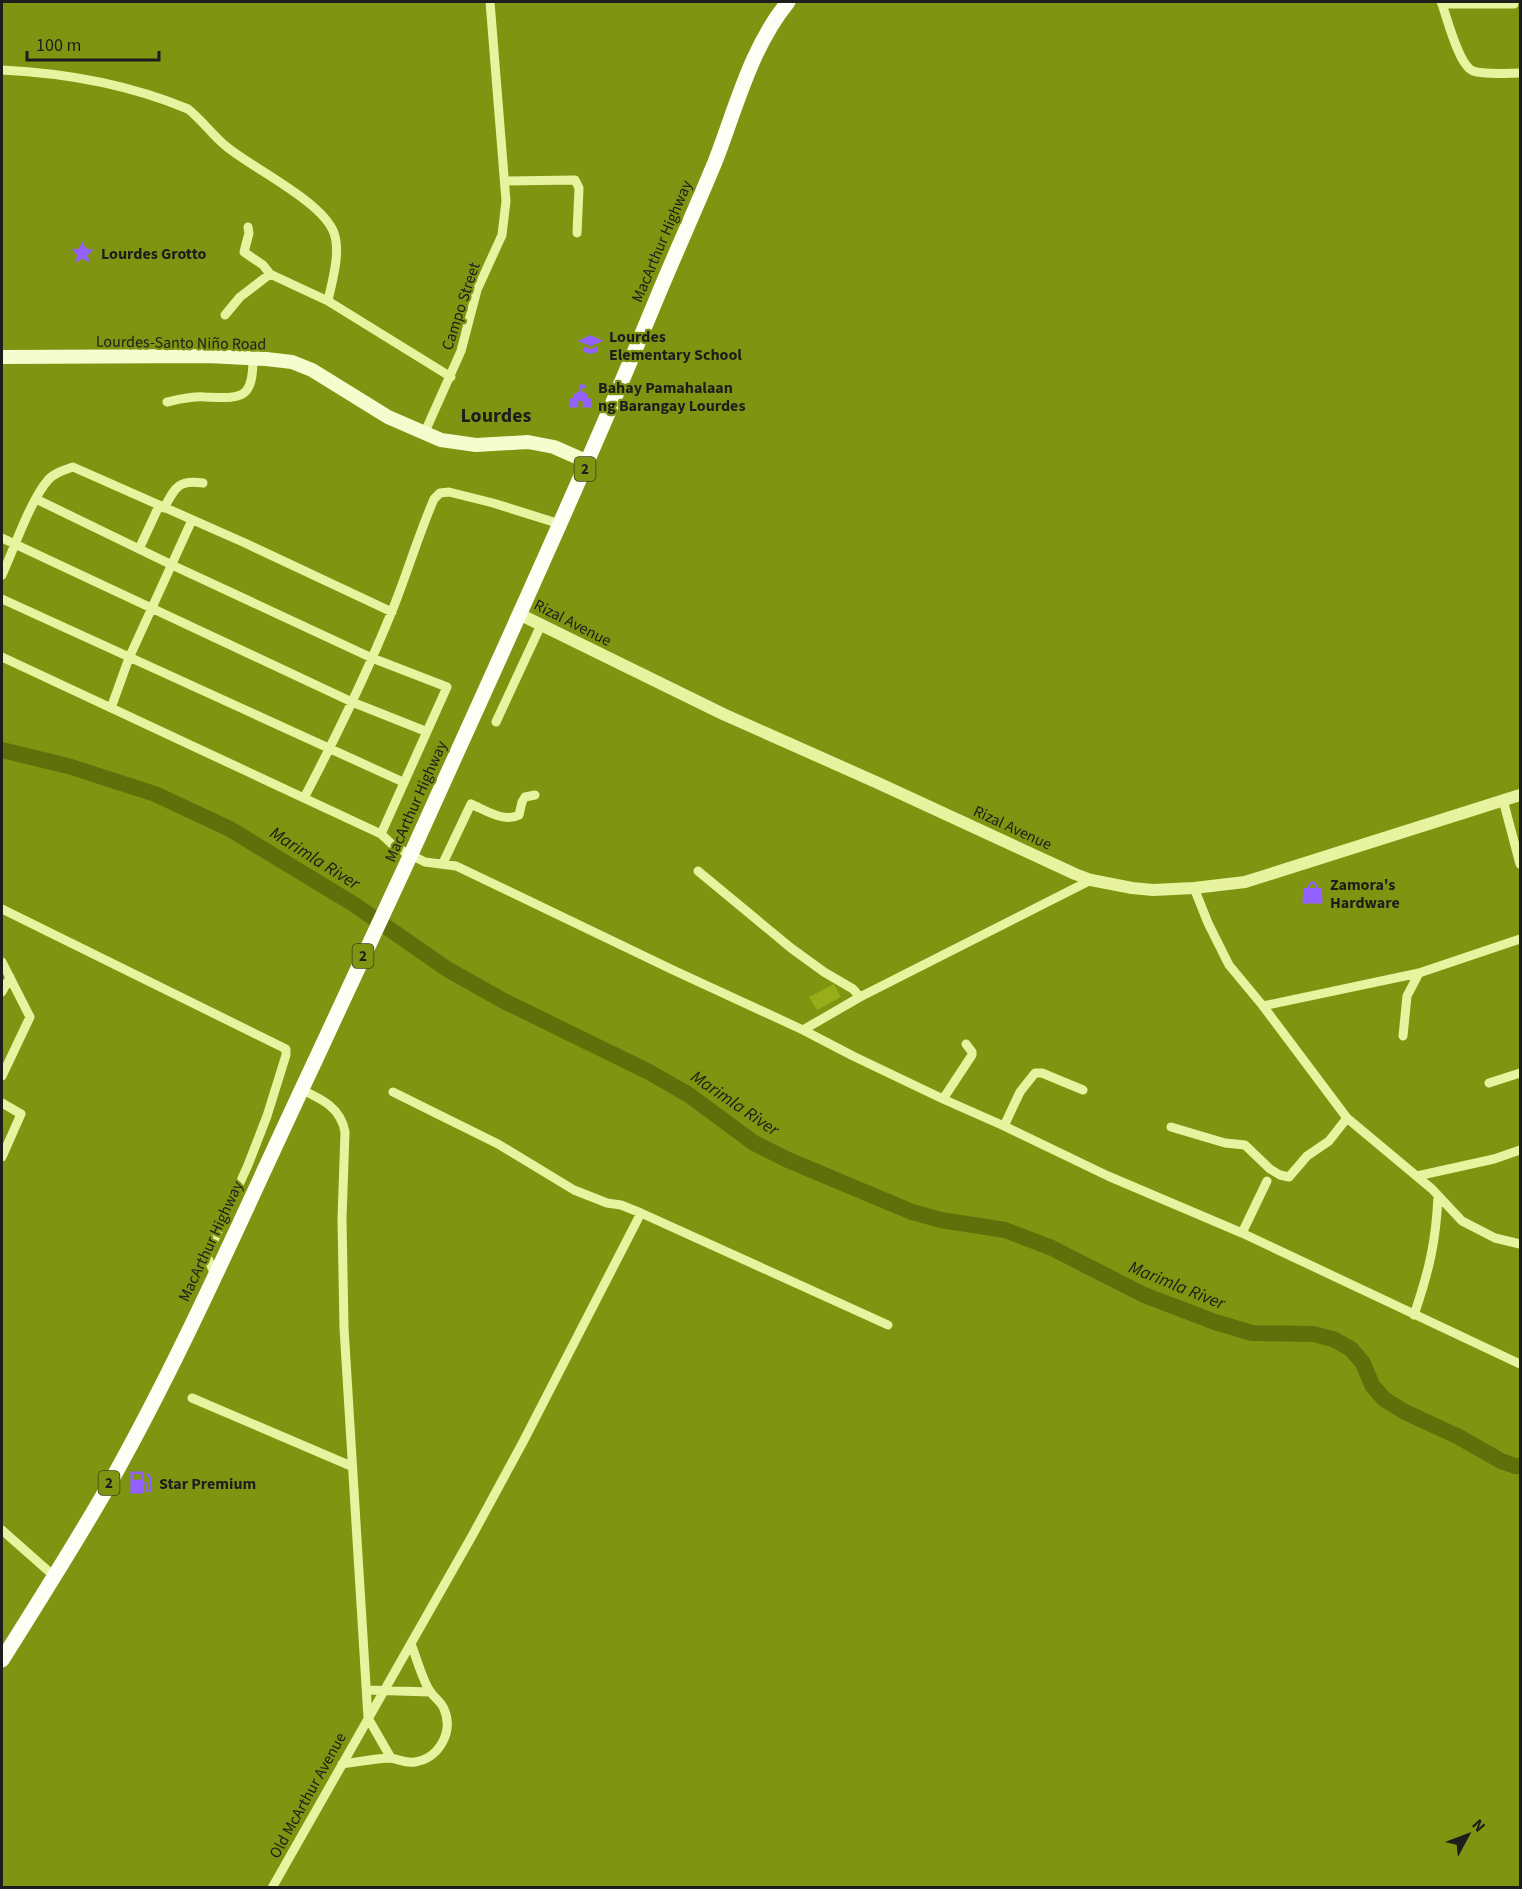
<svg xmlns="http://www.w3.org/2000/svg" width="1522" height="1889" font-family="'Source Sans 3',sans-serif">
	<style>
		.green { fill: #98ae19 }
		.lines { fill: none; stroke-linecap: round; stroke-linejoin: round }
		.river { stroke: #5f700a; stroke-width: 16 }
		.minor { stroke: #e7f39f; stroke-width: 9 }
		.tertiary { stroke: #e7f39f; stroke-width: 12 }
		.secondary { stroke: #f5fdce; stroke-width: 14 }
		.trunk { stroke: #fdfff5; stroke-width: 15 }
		.trunk-bridge { stroke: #fdfff5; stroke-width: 15 }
		.labels { text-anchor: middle; stroke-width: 4.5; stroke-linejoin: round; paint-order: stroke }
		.shield { fill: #7f9411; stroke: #3a4119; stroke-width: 1.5 }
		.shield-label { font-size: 15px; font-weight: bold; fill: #1d1d1d }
		.street-label { font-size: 16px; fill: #1d1d1d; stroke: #7f9411 }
		.poi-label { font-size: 16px; font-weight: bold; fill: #1d1d1d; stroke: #7f9411; text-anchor: start }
		.water-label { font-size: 18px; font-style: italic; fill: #1c1d19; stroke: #7f9411 }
		.quarter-label { font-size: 20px; font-weight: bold; fill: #1d1d1d; stroke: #7f9411 }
	</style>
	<rect width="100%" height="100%" fill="#7f9411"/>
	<!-- green -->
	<path class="green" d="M834,984L841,997L817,1010L809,997Z"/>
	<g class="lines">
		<!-- river -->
		<path class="river" d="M2,750L68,766L155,794L230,829L355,905L447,969L502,1000L649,1072L689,1095L754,1143L788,1160L912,1212L941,1220L1005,1230L1052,1248L1144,1295L1215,1322L1252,1333L1313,1334L1333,1339L1351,1349L1363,1363L1372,1385L1384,1399L1405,1412L1459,1437L1501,1461L1515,1466H1520"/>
		<!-- minor -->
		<path class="minor" d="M1441,2L1442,4H1514
			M1442,4C1447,18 1459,66 1473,71C1485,75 1508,73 1520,73
			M2,70C65,73 128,84 188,109C202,120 213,136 227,147C254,169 323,202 334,233C341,253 332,281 328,301
			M505,181L575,180L579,188L577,233
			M248,227L249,233L244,252L263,265L270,274
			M225,315L240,297L270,274L328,301L451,377
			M167,402C180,399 192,396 205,397C241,398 253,401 253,358
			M424,434L461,351L477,290L502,235L506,201L490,2
			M36,499L172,565L372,658L447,687L381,834
			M164,508C175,488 178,479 203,483
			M2,538L352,702L425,731
			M139,549L159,506
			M2,575C14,549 30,501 48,480C54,473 64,470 73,467L245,543L392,612
			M2,599L403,782
			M2,657L381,834L395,847L425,862L456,866L475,875L673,970L803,1030L853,1056L943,1099L1004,1126L1108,1176L1242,1233L1520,1364
			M111,708L129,658L192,520
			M496,722L541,625
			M304,798C336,737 366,675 392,611C407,574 418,536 434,499L440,493L449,492L493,503L560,524
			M1503,800L1520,864
			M443,863L471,804C485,810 504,823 519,815L522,802L525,797L535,795
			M698,871L791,948L824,972L853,989L860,997
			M1194,888L1208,923L1229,965L1263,1006L1347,1118L1432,1189L1462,1221L1495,1238L1520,1244
			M2,909L286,1049V1055L267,1116L248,1165L207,1256L215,1275
			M2,962L30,1017L2,1076
			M2,992L10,977
			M1263,1006L1419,973L1520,939
			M803,1030L860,997L1091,880
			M1403,1036L1407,996L1419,973
			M1489,1083L1520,1073
			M302,1090C322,1099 341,1108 345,1132L342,1219L344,1328L368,1718L391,1758
			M393,1092L498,1144L574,1190L607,1203L621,1205L641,1213L888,1325
			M943,1099L972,1055V1052L966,1044
			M2,1103L21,1114L2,1157
			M1004,1126L1020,1092L1035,1073H1042L1083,1090
			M1171,1127L1225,1143L1245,1145L1270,1169L1280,1175L1289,1177L1307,1156L1329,1141L1347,1118
			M1417,1176L1494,1159L1520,1150
			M1242,1233L1267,1181
			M1414,1315C1429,1271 1436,1242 1438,1196
			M192,1398L351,1466
			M2,1530L54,1576
			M367,1690L430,1692
			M342,1764C357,1762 373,1759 388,1758C397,1758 405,1764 415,1762C439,1758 454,1732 444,1709C441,1701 434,1698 430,1691C423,1682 416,1656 411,1644
			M272,1888L472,1536L523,1442L641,1213"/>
		<!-- tertiary -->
		<path class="tertiary" d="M519,614L723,714L878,783L1075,874L1091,880L1132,888L1153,890L1194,888L1245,882L1520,795"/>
		<!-- secondary -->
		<path class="secondary" d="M2,357L208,356L266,359L292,362L312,370L388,417L441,440L476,445L528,442L554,447L588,462"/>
		<!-- trunk -->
		<path class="trunk" d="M412,852C495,668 579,486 656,300C675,254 696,208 715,162C736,108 751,47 788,2
			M2,1660C36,1606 70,1552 102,1497C182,1357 246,1207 315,1061"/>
		<!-- trunk-bridge -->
		<path class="trunk-bridge" d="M315,1061L412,852"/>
	</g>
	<!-- icons -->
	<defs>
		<symbol id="sight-bare" viewBox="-9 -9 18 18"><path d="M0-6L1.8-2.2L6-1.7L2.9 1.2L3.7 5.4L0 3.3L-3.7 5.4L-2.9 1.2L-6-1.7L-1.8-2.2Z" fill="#9261ff" stroke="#7f9411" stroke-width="2.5" paint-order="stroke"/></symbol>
		<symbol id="school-bare" viewBox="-9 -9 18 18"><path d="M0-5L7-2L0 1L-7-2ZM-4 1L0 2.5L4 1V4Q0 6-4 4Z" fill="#9261ff" stroke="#7f9411" stroke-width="2.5" paint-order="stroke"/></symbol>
		<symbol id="civic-bare" viewBox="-9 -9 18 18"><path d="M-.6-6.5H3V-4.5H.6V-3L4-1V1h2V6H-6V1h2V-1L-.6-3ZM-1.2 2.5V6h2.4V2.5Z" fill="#9261ff" stroke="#7f9411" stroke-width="2.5" paint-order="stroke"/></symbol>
		<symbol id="shop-bare" viewBox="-9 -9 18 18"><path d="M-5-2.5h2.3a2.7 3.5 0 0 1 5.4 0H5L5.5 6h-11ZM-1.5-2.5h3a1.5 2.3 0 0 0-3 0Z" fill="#9261ff" stroke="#7f9411" stroke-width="2.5" paint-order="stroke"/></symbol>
		<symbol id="fuel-bare" viewBox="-9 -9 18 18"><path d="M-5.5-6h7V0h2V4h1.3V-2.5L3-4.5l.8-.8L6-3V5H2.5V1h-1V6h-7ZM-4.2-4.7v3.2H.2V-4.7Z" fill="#9261ff" stroke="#7f9411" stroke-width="2.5" paint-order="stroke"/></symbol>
	</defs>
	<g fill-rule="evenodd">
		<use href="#sight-bare" x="66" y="236" width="33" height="33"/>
		<use href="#school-bare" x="574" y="328" width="33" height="33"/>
		<use href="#civic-bare" x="564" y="380" width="33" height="33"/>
		<use href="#shop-bare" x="1296" y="876" width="33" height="33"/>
		<use href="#fuel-bare" x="124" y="1466" width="33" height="33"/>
	</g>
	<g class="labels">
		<!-- shield labels -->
		<g class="shield">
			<rect x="574.5" y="457" width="21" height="24" rx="4.5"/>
			<rect x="352.5" y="944" width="21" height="24" rx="4.5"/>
			<rect x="98.5" y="1471" width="21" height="24" rx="4.5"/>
		</g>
		<g class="shield-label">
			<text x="585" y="474">2</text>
			<text x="363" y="961">2</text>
			<text x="109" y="1488">2</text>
		</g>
		<!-- street labels -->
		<g class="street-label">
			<text transform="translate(661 241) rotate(-67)" y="6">MacArthur Highway</text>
			<text transform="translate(460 306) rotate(-72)" y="6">Campo Street</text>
			<text transform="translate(181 342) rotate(1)" y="6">Lourdes-Santo Niño Road</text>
			<text transform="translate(573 622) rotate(27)" y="6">Rizal Avenue</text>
			<text transform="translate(415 801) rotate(-66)" y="6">MacArthur Highway</text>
			<text transform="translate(1013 827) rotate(25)" y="6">Rizal Avenue</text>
			<text transform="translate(210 1241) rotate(-65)" y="6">MacArthur Highway</text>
			<text transform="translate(307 1795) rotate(-61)" y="6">Old McArthur Avenue</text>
		</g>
		<!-- poi labels -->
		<g class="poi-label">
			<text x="101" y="259">Lourdes Grotto</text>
			<text x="609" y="342">Lourdes<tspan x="609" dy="18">Elementary School</tspan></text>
			<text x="598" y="393">Bahay Pamahalaan<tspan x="598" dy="18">ng Barangay Lourdes</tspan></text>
			<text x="1330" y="890">Zamora's<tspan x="1330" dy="18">Hardware</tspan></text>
			<text x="159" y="1489">Star Premium</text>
		</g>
		<!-- water labels -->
		<g class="water-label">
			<text transform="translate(315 858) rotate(32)" y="6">Marimla River</text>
			<text transform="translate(735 1103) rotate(34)" y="6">Marimla River</text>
			<text transform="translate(1177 1285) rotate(22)" y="6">Marimla River</text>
		</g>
		<!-- quarter labels -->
		<g class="quarter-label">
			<text x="496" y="422">Lourdes</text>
		</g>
	</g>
	<!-- border -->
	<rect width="1522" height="1889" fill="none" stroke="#1d1d1d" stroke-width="6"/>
	<!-- north arrow -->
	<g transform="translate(1468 1835) rotate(49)" stroke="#7f9411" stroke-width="4.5" paint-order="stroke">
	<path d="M0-4.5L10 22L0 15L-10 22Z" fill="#1d1d1d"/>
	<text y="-9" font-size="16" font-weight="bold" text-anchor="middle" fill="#1d1d1d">N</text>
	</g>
	<!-- scale -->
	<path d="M27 51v9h132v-9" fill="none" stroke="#1d1d1d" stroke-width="3"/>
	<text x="36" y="51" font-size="18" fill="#1d1d1d" stroke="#7f9411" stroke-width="4.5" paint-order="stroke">100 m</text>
</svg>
